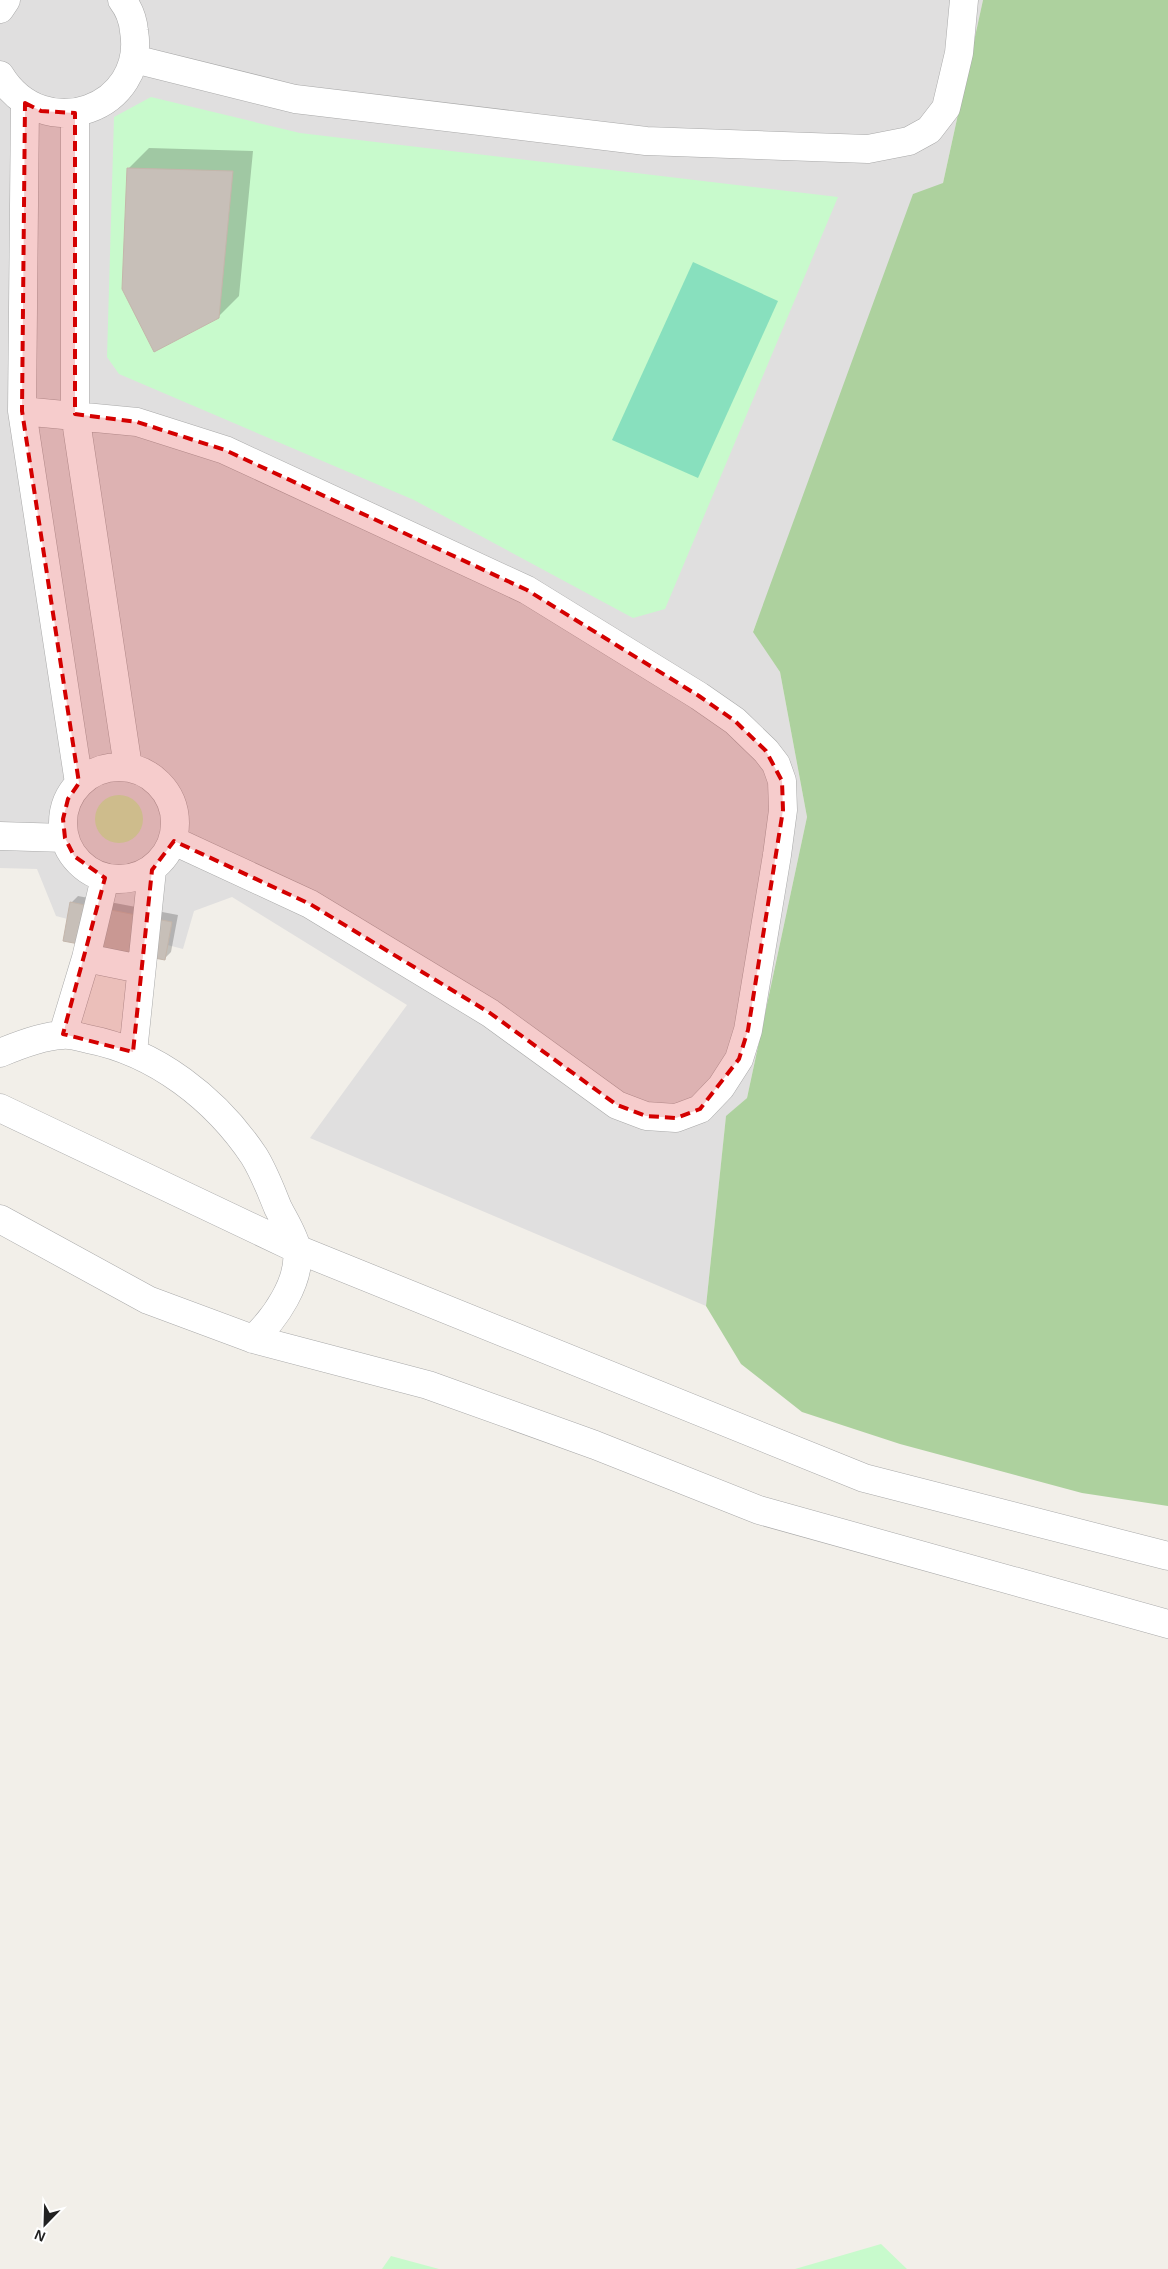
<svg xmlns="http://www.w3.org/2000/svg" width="1168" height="2269" font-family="Helvetica,sans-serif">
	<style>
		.residential { fill: #e0dfdf }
		.grass { fill: #cdebb0 }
		.forest { fill: #add19e }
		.park { fill: #c8facc }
		.pitch { fill: #88e0be }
		.shadow { fill: #0003 }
		.building { fill: #c7bfb8; stroke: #c4b6ab }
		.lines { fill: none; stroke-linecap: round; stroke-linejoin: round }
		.minor-casing { stroke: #a9a9a9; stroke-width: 29 }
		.minor { stroke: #fff; stroke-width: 28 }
		.marked { fill: #d40000; fill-opacity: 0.2; stroke: #d40000; stroke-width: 4; stroke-dasharray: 10 6; stroke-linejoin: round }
	</style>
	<rect width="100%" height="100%" fill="#f2efe9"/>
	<!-- residential -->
	<path class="residential" d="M0,0H983L943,183L753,631L780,672L807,817L747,1098L726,1117L706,1306L310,1138L407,1005L232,897L194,911L183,949L56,916L37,869L0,868Z"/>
	<!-- grass -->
	<path class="grass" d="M95 819a24 24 0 1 1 48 0a24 24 0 1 1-48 0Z"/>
	<!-- forest -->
	<path class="forest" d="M983,0H1168V1506L1082,1493L900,1444L802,1412L741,1364L706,1306L726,1116L747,1098L807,817L780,672L753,632L913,194L943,183Z"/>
	<!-- park -->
	<path class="park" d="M151,97L300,133L838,197L665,609L633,618L414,500L119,374L107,357L114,117Z
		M881,2244L907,2269H795Z
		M391,2256L439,2269H382Z"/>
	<!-- pitch -->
	<path class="pitch" d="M693,262L778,301L698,478L612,440Z"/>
	<!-- shadow -->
	<path class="shadow" d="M149,148L253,151L239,296L218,317L128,169Z
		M78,896L178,915L171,952L164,959L71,903Z"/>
	<!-- building -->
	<path class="building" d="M127,168L233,171L219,318L154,352L122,289Z
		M70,902L172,922L165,960L63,941Z"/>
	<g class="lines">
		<defs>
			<path id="minor" d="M0,9L6,0
				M134,59L295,99L646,141L868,149L909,141L929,130L946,108L959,53L964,0
				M0,75C44,147 147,108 134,31C133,20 129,9 122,0
				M25,103L22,411L79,783
				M75,113V414L128,767
				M22,411L137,422L225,450L527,590L699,696L735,721L766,751L776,764L782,781L783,810L777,855L748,1030L739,1059L721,1087L700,1109L676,1118L646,1116L617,1105L490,1013L310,904L174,841
				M63 823a56 56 0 1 1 112 0a56 56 0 1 1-112 0Z
				M0,836L65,838
				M86,958L140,969
				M63,1034L86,958L105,878
				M133,1052L152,870
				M0,1053C19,1045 42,1036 62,1035C70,1034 80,1037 88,1039C156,1052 216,1099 254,1156C264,1172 271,1191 278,1208C284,1220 295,1237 297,1250C301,1281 275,1319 253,1339
				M0,1108L297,1249L864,1478L1168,1556
				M0,1219L148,1300L253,1339L428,1385L595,1445L759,1510L1168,1624"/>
		</defs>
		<!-- minor casing -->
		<use href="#minor" class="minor-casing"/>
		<!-- minor -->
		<use href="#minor" class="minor"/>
	</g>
	<!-- marked area -->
	<path class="marked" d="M25,103L41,111L75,113V414L137,422L225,450L527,590L699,696L735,721L766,751L782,781L783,810L748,1030L739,1059L700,1109L676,1118L646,1116L617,1105L490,1013L310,904L174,841L152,870L133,1052L63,1034L105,878L74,856L65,838L63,819L68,799L79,783L22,411Z"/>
	<!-- north arrow -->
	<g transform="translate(45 2224) rotate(203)" stroke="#ffffff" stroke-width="4" paint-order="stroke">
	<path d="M0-4L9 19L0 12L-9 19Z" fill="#222222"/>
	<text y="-8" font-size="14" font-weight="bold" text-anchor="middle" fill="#222222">N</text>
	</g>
</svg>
